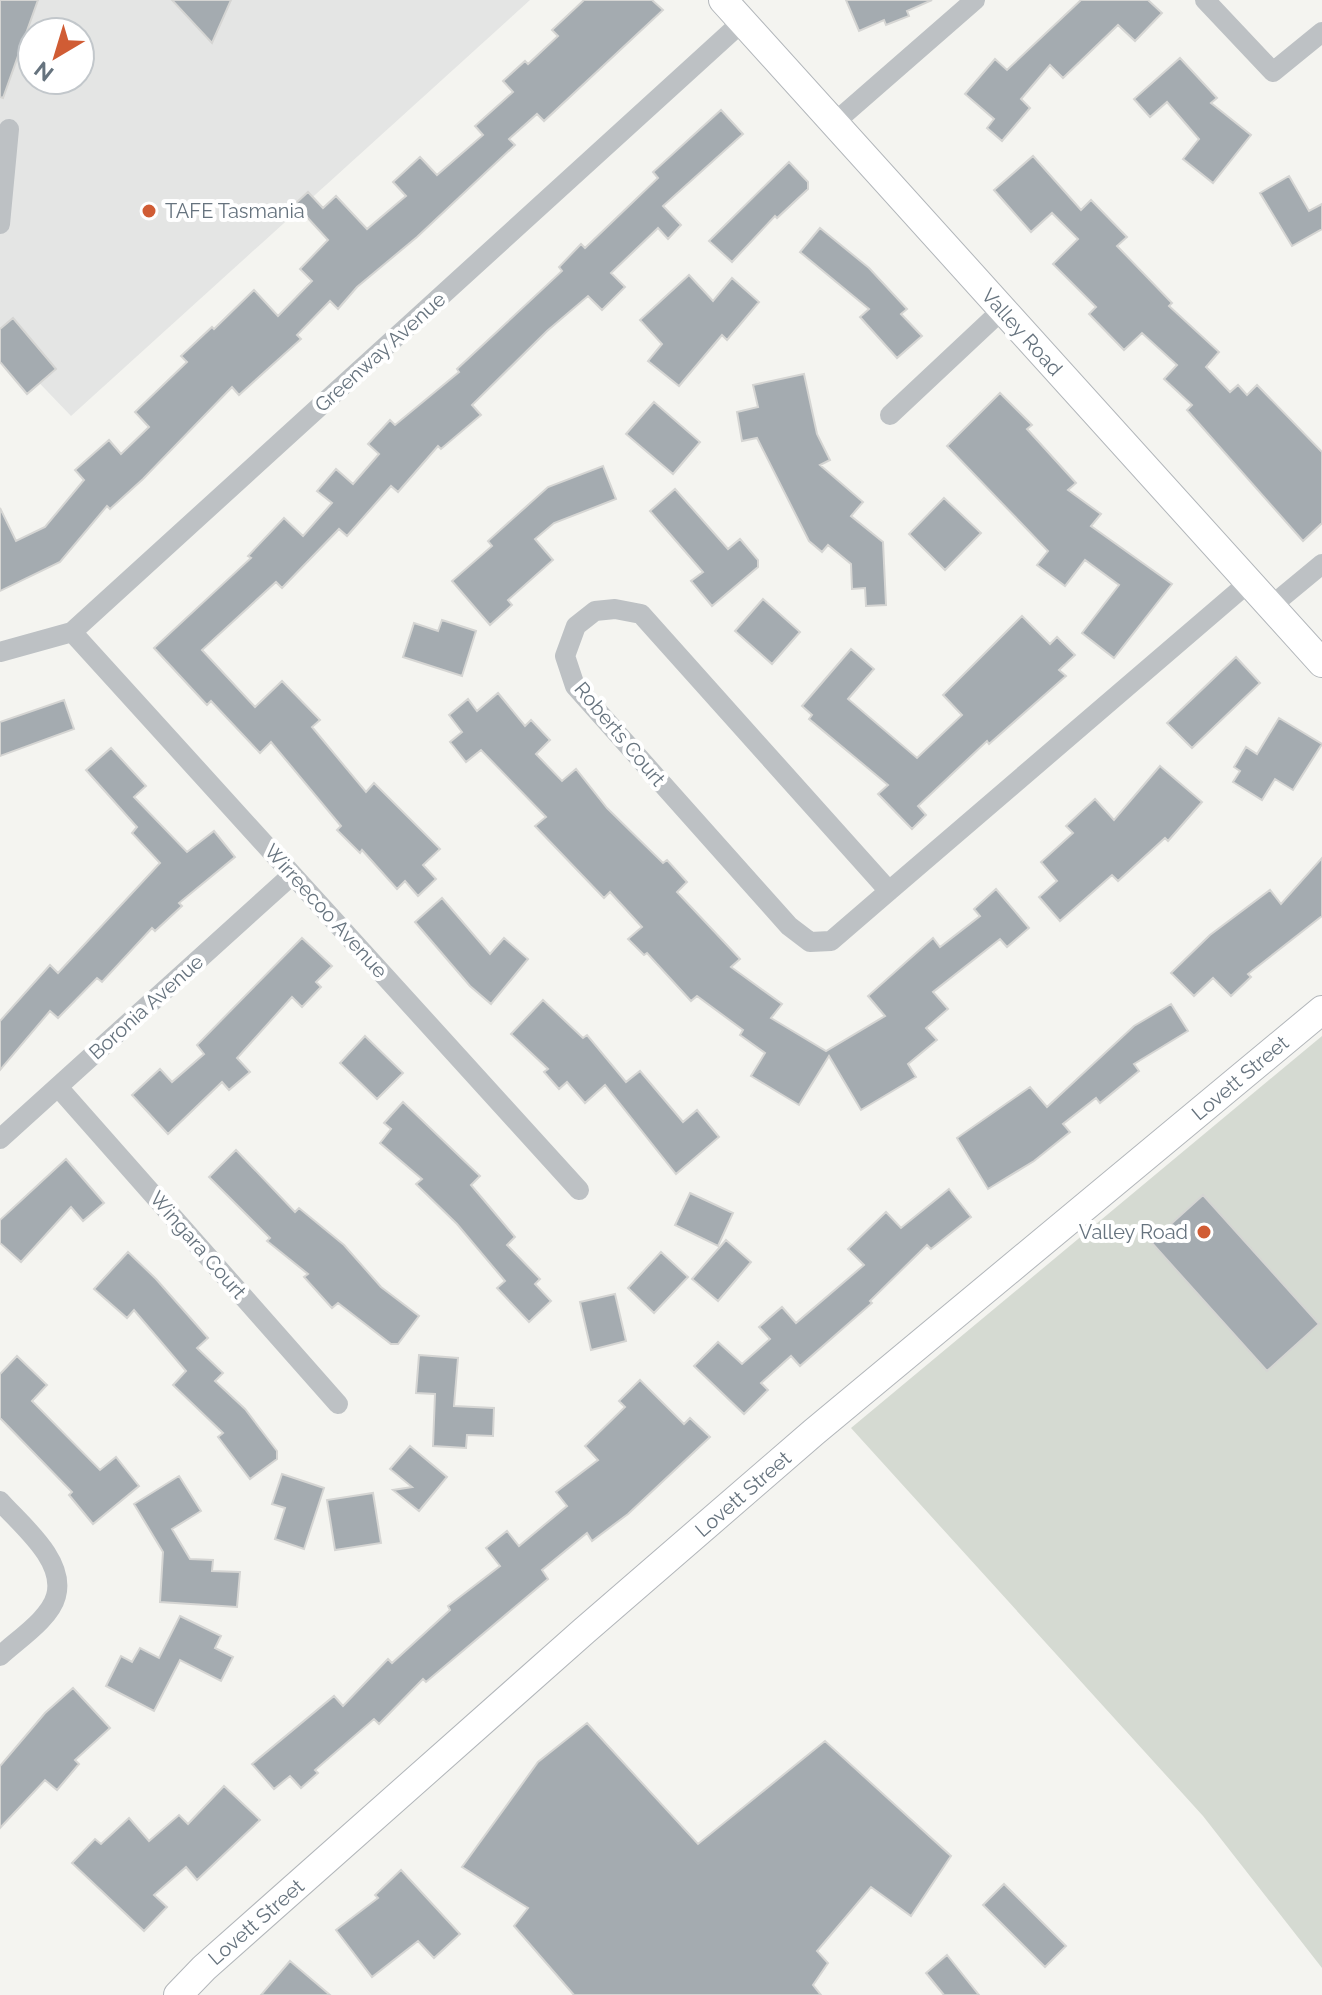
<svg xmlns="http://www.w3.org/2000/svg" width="1322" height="1995" font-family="Raleway,sans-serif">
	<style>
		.built { fill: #e4e5e4; fill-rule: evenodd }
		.green { fill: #d5dad2 }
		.building { fill: #a4abb0; stroke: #d5d5d3; stroke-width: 2 }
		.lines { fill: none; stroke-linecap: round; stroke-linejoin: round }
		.secondary-casing { stroke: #b2b6ba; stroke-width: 30 }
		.street { stroke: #bdc1c4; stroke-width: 20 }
		.secondary { stroke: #fff; stroke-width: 28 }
		.poi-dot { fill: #d05c34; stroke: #fff; stroke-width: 3 }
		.labels { text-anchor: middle; stroke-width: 8; stroke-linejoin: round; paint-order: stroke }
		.poi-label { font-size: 20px; fill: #66737e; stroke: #fff; text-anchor: start }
		.street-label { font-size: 20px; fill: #66737e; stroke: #fff }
	</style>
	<rect width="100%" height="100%" fill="#f4f4f0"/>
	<!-- built -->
	<path class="built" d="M0,0H530L71,416L0,342ZM32,32H80V80H32Z"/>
	<!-- green -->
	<path class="green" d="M1322,1036V1968L1203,1816L851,1428Z"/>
	<!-- building -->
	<path class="building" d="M0,0H38L3,98L0,97Z
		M172,0H231L212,43Z
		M584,0H652L663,10L544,121L537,114L509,139L515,145L417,237L357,287L338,309L330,301L297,335L301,339L239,395L232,387L143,479L110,509L107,506L60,562L0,591V508L16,541L45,527L84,480L75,470L109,440L121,454L149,427L135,412L187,362L181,356L212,327L214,329L254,290L278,316L312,281L300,269L328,240L295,204L308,192L323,208L336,196L367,229L406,196L393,182L420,157L437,175L483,135L475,126L513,92L503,81L525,61L528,64L558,36L552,30Z
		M846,0H932L907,11L909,16L886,25L884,20L859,31Z
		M1081,0H1148L1162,13L1135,41L1118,25L1063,78L1050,65L1021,99L1030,108L1002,141L987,128L994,119L965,94L995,59L1007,70Z
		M1180,58L1217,98L1211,103L1251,135L1213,183L1183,159L1199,139L1167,102L1150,117L1134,99Z
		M721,110L743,134L663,206L681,225L668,239L658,228L611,273L625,287L602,310L588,296L547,331L472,405L481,415L441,449L438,446L398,492L391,486L347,536L339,529L282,588L276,582L202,650L255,707L282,681L320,720L312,727L366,792L374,783L440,849L423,865L436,879L418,896L405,881L397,889L362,850L360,853L337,830L341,826L271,742L260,753L211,701L207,705L154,648L251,558L248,556L284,518L303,536L332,503L317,491L336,469L353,484L379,454L368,444L390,420L395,425L459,372L457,369L562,271L559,267L581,244L585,248L658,178L653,172Z
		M1033,156L1081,210L1091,200L1127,237L1117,246L1172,303L1169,306L1219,352L1206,367L1230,392L1238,385L1247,395L1257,385L1322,452V523L1303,541L1187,410L1192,405L1164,379L1177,365L1142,333L1124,350L1089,314L1096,307L1053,264L1078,239L1052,213L1031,232L994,190Z
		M789,162L808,182V189L777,218L775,216L732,262L709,241Z
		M1289,176L1309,211L1322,204V229L1292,246L1260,193Z
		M820,228L869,268L907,309L901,314L922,336L897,358L860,317L869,309L800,252Z
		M689,275L713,301L732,278L759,302L727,340L722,335L679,386L648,361L662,344L640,320Z
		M13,318L56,369L27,394L0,362V329Z
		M804,374L817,434L830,460L820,465L863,502L851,516L883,542L886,605L866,606L865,588L852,589L851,564L828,545L822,552L809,541L757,438L742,441L737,412L758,407L753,385Z
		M1000,393L1032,425L1027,429L1076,483L1068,490L1101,514L1091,526L1172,584L1114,658L1082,633L1119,585L1085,560L1065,586L1037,565L1048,551L947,446Z
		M654,402L700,442L673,474L626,434Z
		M603,466L616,499L554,523L535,539L553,560L508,600L512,605L490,625L452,581L492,546L488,541L548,487Z
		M675,489L728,549L740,539L758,560V567L712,606L691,581L703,572L650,511Z
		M944,498L981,533L945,570L909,534Z
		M763,599L800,632L772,664L735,631Z
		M1022,616L1050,644L1057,637L1075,655L1059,670L1066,676L989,744L987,741L918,806L926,815L912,829L878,794L888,785L809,719L812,715L802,706L851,649L874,669L848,699L917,758L962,715L943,695Z
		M442,620L476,631L462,676L403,657L414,623L438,631Z
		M1236,657L1260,683L1192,748L1167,723Z
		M498,693L525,726L531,720L550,740L536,754L562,781L576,769L607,808L663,863L667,860L687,882L677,892L740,959L731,967L782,1004L771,1018L826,1051L885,1016L868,996L933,938L940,947L980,916L974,909L996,889L1029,928L1007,947L1000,939L933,992L948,1009L926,1028L937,1040L908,1064L916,1077L861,1110L829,1056L799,1105L751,1076L765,1053L740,1035L743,1030L697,996L691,1001L647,953L644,955L628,939L642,927L610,892L604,898L535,826L546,817L481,750L466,762L450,742L462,732L449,715L468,699L477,711Z
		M64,700L74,729L0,756V722Z
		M1279,718L1322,744L1293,790L1275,779L1262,800L1233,782L1240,771L1234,767L1246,747L1257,754Z
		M111,748L146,786L134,797L187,852L214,831L235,857L179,903L182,906L155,931L152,928L102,982L97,978L58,1018L50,1011L0,1070V1021L50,965L58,973L160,863L132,833L137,827L86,770Z
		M1160,766L1202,802L1168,841L1165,838L1118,881L1112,875L1060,921L1039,897L1057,881L1041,862L1073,833L1066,826L1095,799L1114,820Z
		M1322,858V916L1248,974L1251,977L1231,996L1213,978L1194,996L1171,973L1210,935L1270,890L1281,904Z
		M442,898L490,954L504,938L528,959L491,1004L470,986L415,922Z
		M302,938L332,966L316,982L321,987L302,1007L292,997L237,1058L250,1072L229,1090L222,1082L168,1134L132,1095L160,1069L172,1082L204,1054L197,1045Z
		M543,1000L583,1038L587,1035L626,1082L640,1071L683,1122L697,1110L719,1137L676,1174L605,1085L585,1103L567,1082L559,1089L544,1072L548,1069L511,1034Z
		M1171,1004L1188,1031L1134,1064L1139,1071L1100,1103L1096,1098L1063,1124L1070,1132L1034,1161L988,1189L957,1138L1030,1087L1047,1107L1134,1026Z
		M365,1036L403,1073L377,1099L340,1063Z
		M403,1102L480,1176L471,1185L515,1237L507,1245L540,1279L535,1284L551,1301L529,1322L497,1288L505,1281L457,1224L416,1184L422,1179L380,1143L391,1129L384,1123Z
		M236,1150L295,1212L299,1208L344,1245L381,1287L419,1316L398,1344H391L338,1303L332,1308L304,1277L308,1274L267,1241L270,1238L209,1177Z
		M66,1159L104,1203L83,1221L71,1207L21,1262L0,1243V1220Z
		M949,1189L971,1217L931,1249L927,1245L870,1301L872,1303L800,1366L791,1356L761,1383L768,1390L744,1414L694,1366L718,1342L742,1364L770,1339L759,1327L782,1307L796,1323L864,1265L848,1249L886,1212L901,1228Z
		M690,1193L733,1213L718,1246L675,1225Z
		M1203,1195L1319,1324L1267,1371L1151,1242Z
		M726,1240L751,1262L718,1301L692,1279Z
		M128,1252L156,1279L208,1338L197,1348L223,1373L215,1381L245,1409L277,1451V1459L250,1479L218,1437L223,1433L173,1385L186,1371L134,1310L127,1318L94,1289Z
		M661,1252L688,1277L654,1313L628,1288Z
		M615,1294L626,1341L591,1350L580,1302Z
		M419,1355L458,1358L454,1406L494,1408L493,1436L467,1435L466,1448L433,1446L435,1394L416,1393Z
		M17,1356L47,1385L32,1401L100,1470L116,1457L139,1486L93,1524L69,1495L72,1492L0,1418V1374Z
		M640,1380L684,1424L690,1418L710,1437L628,1514L592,1541L587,1533L542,1570L548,1579L426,1682L423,1679L379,1724L374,1719L315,1770L318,1773L301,1788L290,1776L274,1789L252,1764L334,1696L343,1706L388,1659L392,1663L450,1610L448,1606L500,1566L486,1548L507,1531L519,1546L567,1506L556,1492L598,1460L585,1446L625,1407L619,1401Z
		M410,1446L447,1477L419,1511L393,1490L412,1487L390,1469Z
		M282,1474L324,1488L304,1549L275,1539L285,1508L272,1504Z
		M179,1476L201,1511L172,1529L190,1559L213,1560L212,1571L240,1572L237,1607L160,1602L163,1552L134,1504Z
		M373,1493L381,1543L335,1550L327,1500Z
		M180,1616L221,1636L215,1648L233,1657L221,1681L180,1660L154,1711L106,1686L121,1656L132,1662L140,1648L159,1658Z
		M73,1688L110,1728L75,1760L79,1764L57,1790L45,1780L0,1828V1766L45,1713Z
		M587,1723L698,1844L825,1741L951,1856L911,1916L871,1887L817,1951L828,1963L813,1985L821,1995H574L514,1926L528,1908L462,1867L538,1762Z
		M224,1786L260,1820L197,1880L186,1867L154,1895L167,1907L144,1931L72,1863L95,1839L101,1844L129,1818L149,1841L179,1815L188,1824Z
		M401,1870L460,1934L434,1958L418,1941L372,1977L336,1930L378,1898L375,1895Z
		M1004,1884L1066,1946L1045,1967L983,1905Z
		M947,1955L979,1995H944L926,1973Z
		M290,1961L330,1995H261Z"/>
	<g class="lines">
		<defs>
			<path id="secondary" d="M723,0L1322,663
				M178,1995L204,1968L584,1631L814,1432L1322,1010"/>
		</defs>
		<!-- secondary casing -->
		<use href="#secondary" class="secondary-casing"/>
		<!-- street -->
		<path class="street" d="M1205,0L1273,72L1322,32
			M834,123L975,0
			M0,224L9,129
			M890,415L1002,310
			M1270,607L1322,564
			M72,632L579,1190
			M0,652L72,632L742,22
			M889,891L641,614L615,609L595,611L576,626L565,656L575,686L789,926L810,942L831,941L889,891L1248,583
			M58,1087L338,1404
			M0,1139L292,875
			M0,1501C20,1524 66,1560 56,1596C50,1619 17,1640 0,1656"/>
		<!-- secondary -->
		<use href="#secondary" class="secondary"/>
	</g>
	<!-- markers -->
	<g class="poi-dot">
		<circle cx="149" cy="211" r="8"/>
		<circle cx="1204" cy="1232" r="8"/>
	</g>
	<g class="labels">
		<!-- poi labels -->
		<g class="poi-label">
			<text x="165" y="218">TAFE Tasmania</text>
			<text x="1188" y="1239" text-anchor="end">Valley Road</text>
		</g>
		<!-- street labels -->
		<g class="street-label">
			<text transform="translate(1022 332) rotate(48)" y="7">Valley Road</text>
			<text transform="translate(380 352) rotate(-42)" y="7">Greenway Avenue</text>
			<text transform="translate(620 734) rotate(50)" y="7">Roberts Court</text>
			<text transform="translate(326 911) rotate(48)" y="7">Wirreecoo Avenue</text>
			<text transform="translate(146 1007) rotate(-42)" y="7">Boronia Avenue</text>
			<text transform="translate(1240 1078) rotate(-40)" y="7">Lovett Street</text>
			<text transform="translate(198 1245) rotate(49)" y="7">Wingara Court</text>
			<text transform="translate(743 1494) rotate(-41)" y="7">Lovett Street</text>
			<text transform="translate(256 1922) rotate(-41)" y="7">Lovett Street</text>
		</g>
	</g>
	<!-- north arrow -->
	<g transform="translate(56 56) rotate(218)"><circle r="38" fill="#ffffff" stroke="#c2c7cb" stroke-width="2"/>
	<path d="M0-6L14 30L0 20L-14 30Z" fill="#d05c34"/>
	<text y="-12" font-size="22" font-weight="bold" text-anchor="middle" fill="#66737e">N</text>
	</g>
</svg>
